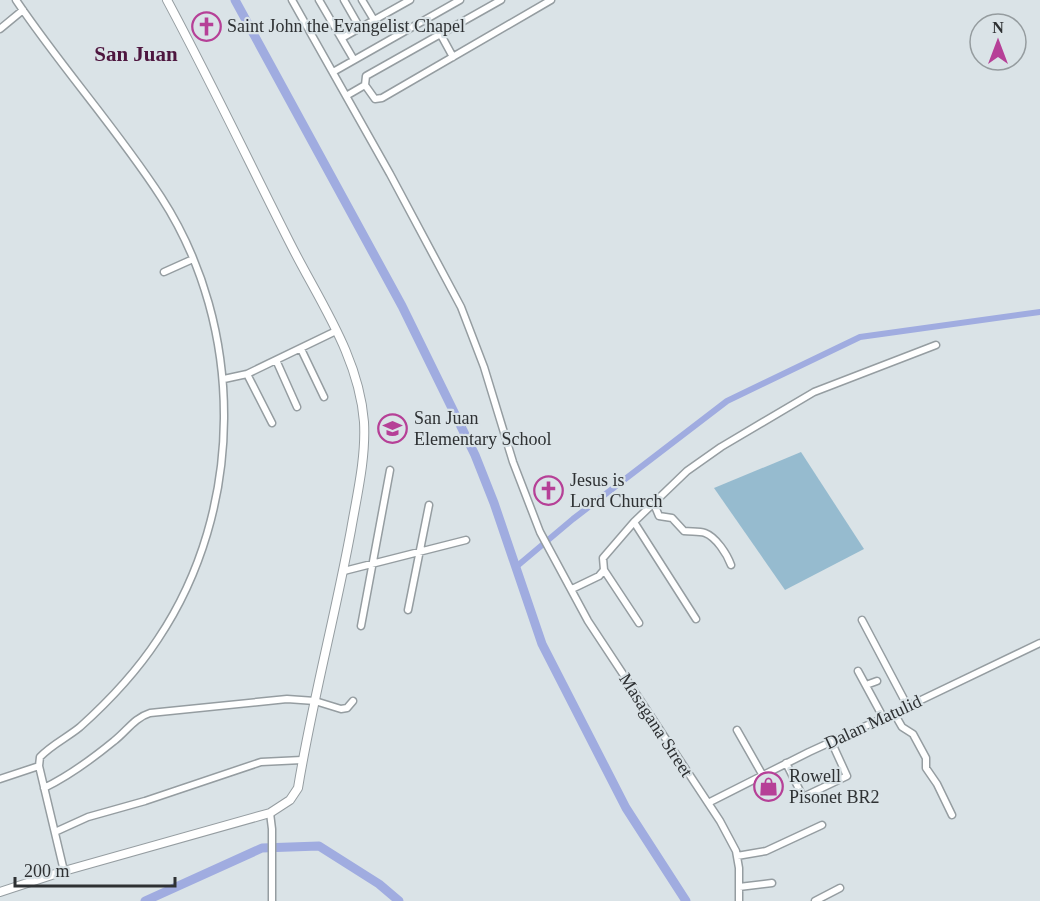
<svg xmlns="http://www.w3.org/2000/svg" width="1040" height="901" font-family="'Times New Roman',serif">
	<style>
		.green { fill: #96bbcf }
		.lines { fill: none; stroke-linecap: round; stroke-linejoin: round }
		.canal { stroke: #a0ace0; stroke-width: 6 }
		.river { stroke: #a0ace0; stroke-width: 9 }
		.minor-casing { stroke: #959da1; stroke-width: 9 }
		.major-casing { stroke: #959da1; stroke-width: 10 }
		.minor { stroke: #fff; stroke-width: 6 }
		.major { stroke: #fff; stroke-width: 8 }
		.labels { text-anchor: middle; stroke-width: 4.5; stroke-linejoin: round; paint-order: stroke }
		.poi-label { font-size: 18px; fill: #2e3133; stroke: #dae3e7; text-anchor: start }
		.street-label { font-size: 18px; fill: #2e3133; stroke: #dae3e7 }
		.quarter-label { font-size: 21px; font-weight: bold; fill: #4e163f; stroke: #dae3e7 }
	</style>
	<rect width="100%" height="100%" fill="#dae3e7"/>
	<!-- green -->
	<path class="green" d="M801,452L864,549L785,590L714,488Z"/>
	<g class="lines">
		<!-- canal -->
		<path class="canal" d="M516,567L573,519L727,401L860,337L1040,312"/>
		<!-- river -->
		<path class="river" d="M235,0L402,306L475,455L494,503L542,644L626,808L686,901
			M145,901L262,848L319,846L379,884L399,901"/>
		<defs>
			<path id="minor" d="M16,0C61,67 117,129 161,197C246,328 245,509 158,639C137,671 109,701 80,727C68,737 51,745 40,757L39,766L64,871
				M292,0L390,174L461,307L484,367L513,462L540,532L588,621L720,821L736,851L739,868V901
				M319,0L354,60
				M344,0L360,28
				M362,0L374,20
				M501,0L366,76L365,85L375,99L382,98L551,0
				M0,29L23,10
				M441,35L453,57
				M342,38L410,0
				M333,72L460,0
				M346,96L365,85
				M164,272L193,259
				M301,349L324,397
				M276,360L297,407
				M247,374L272,423
				M224,379L247,374L336,331
				M654,504L659,516L672,518L684,531C691,532 699,531 705,533C716,537 727,554 731,565
				M634,522L696,619
				M604,570L639,623
				M344,571L466,540
				M572,589L599,576L604,570L603,558L634,522L687,471L721,447L814,392L936,345
				M408,610L429,505
				M862,620L908,707
				M361,626L390,470
				M858,671L884,719
				M866,685L877,681
				M894,713L902,727L913,734L926,758V768L937,784L952,815
				M737,730L762,774
				M786,763L803,797L847,776L831,741
				M0,779L39,766
				M44,788C69,776 92,759 114,741C127,731 134,718 150,713L287,699L315,701L341,709L347,708L353,701
				M708,803L809,752L894,713L1040,643
				M270,813L272,829V901
				M55,832L88,817L145,801L261,762L302,760
				M737,856L766,851L822,825
				M739,887L772,883
				M815,901L840,888"/>
			<path id="major" d="M0,892L64,871L270,813L290,800L298,788C312,702 335,617 351,530C357,495 366,458 364,422C359,356 319,301 290,243C249,162 210,80 167,0"/>
		</defs>
		<!-- minor casing -->
		<use href="#minor" class="minor-casing"/>
		<!-- major casing -->
		<use href="#major" class="major-casing"/>
		<!-- minor -->
		<use href="#minor" class="minor"/>
		<!-- major -->
		<use href="#major" class="major"/>
	</g>
	<!-- icons -->
	<defs>
		<symbol id="church-ring" viewBox="-11 -11 22 22"><circle r="9.5" fill="#dae3e7" stroke="#b64097" stroke-width="1.5"/><path d="M-1.2-6h2.4v3.5h3.3v2.4h-3.3V6h-2.4V-.1h-3.3v-2.4h3.3Z" fill="#b64097"/></symbol>
		<symbol id="school-ring" viewBox="-11 -11 22 22"><circle r="9.5" fill="#dae3e7" stroke="#b64097" stroke-width="1.5"/><path d="M0-5L7-2L0 1L-7-2ZM-4 1L0 2.5L4 1V4Q0 6-4 4Z" fill="#b64097"/></symbol>
		<symbol id="shop-ring" viewBox="-11 -11 22 22"><circle r="9.5" fill="#dae3e7" stroke="#b64097" stroke-width="1.5"/><path d="M-5-2.5h2.3a2.7 3.5 0 0 1 5.4 0H5L5.5 6h-11ZM-1.5-2.5h3a1.5 2.3 0 0 0-3 0Z" fill="#b64097"/></symbol>
	</defs>
	<g fill-rule="evenodd">
		<use href="#church-ring" x="190" y="10" width="33" height="33"/>
		<use href="#school-ring" x="376" y="412" width="33" height="33"/>
		<use href="#church-ring" x="532" y="474" width="33" height="33"/>
		<use href="#shop-ring" x="752" y="770" width="33" height="33"/>
	</g>
	<g class="labels">
		<!-- poi labels -->
		<g class="poi-label">
			<text x="227" y="32">Saint John the Evangelist Chapel</text>
			<text x="414" y="424">San Juan<tspan x="414" dy="21">Elementary School</tspan></text>
			<text x="570" y="486">Jesus is<tspan x="570" dy="21">Lord Church</tspan></text>
			<text x="789" y="782">Rowell<tspan x="789" dy="21">Pisonet BR2</tspan></text>
		</g>
		<!-- street labels -->
		<g class="street-label">
			<text transform="translate(873 722) rotate(-25)" y="6">Dalan Matulid</text>
			<text transform="translate(656 725) rotate(57)" y="6">Masagana Street</text>
		</g>
		<!-- quarter labels -->
		<g class="quarter-label">
			<text x="136" y="61">San Juan</text>
		</g>
	</g>
	<!-- north arrow -->
	<g transform="translate(998 42)"><circle r="28" fill="#dae3e7" stroke="#959c9f" stroke-width="1.5"/>
	<path d="M0-4.5L10 22L0 15L-10 22Z" fill="#b64097"/>
	<text y="-9" font-size="16" font-weight="bold" text-anchor="middle" fill="#2e3133">N</text>
	</g>
	<!-- scale -->
	<path d="M15 877v9h160v-9" fill="none" stroke="#2e3133" stroke-width="3"/>
	<text x="24" y="877" font-size="18" fill="#2e3133" stroke="#dae3e7" stroke-width="4.5" paint-order="stroke">200 m</text>
</svg>
